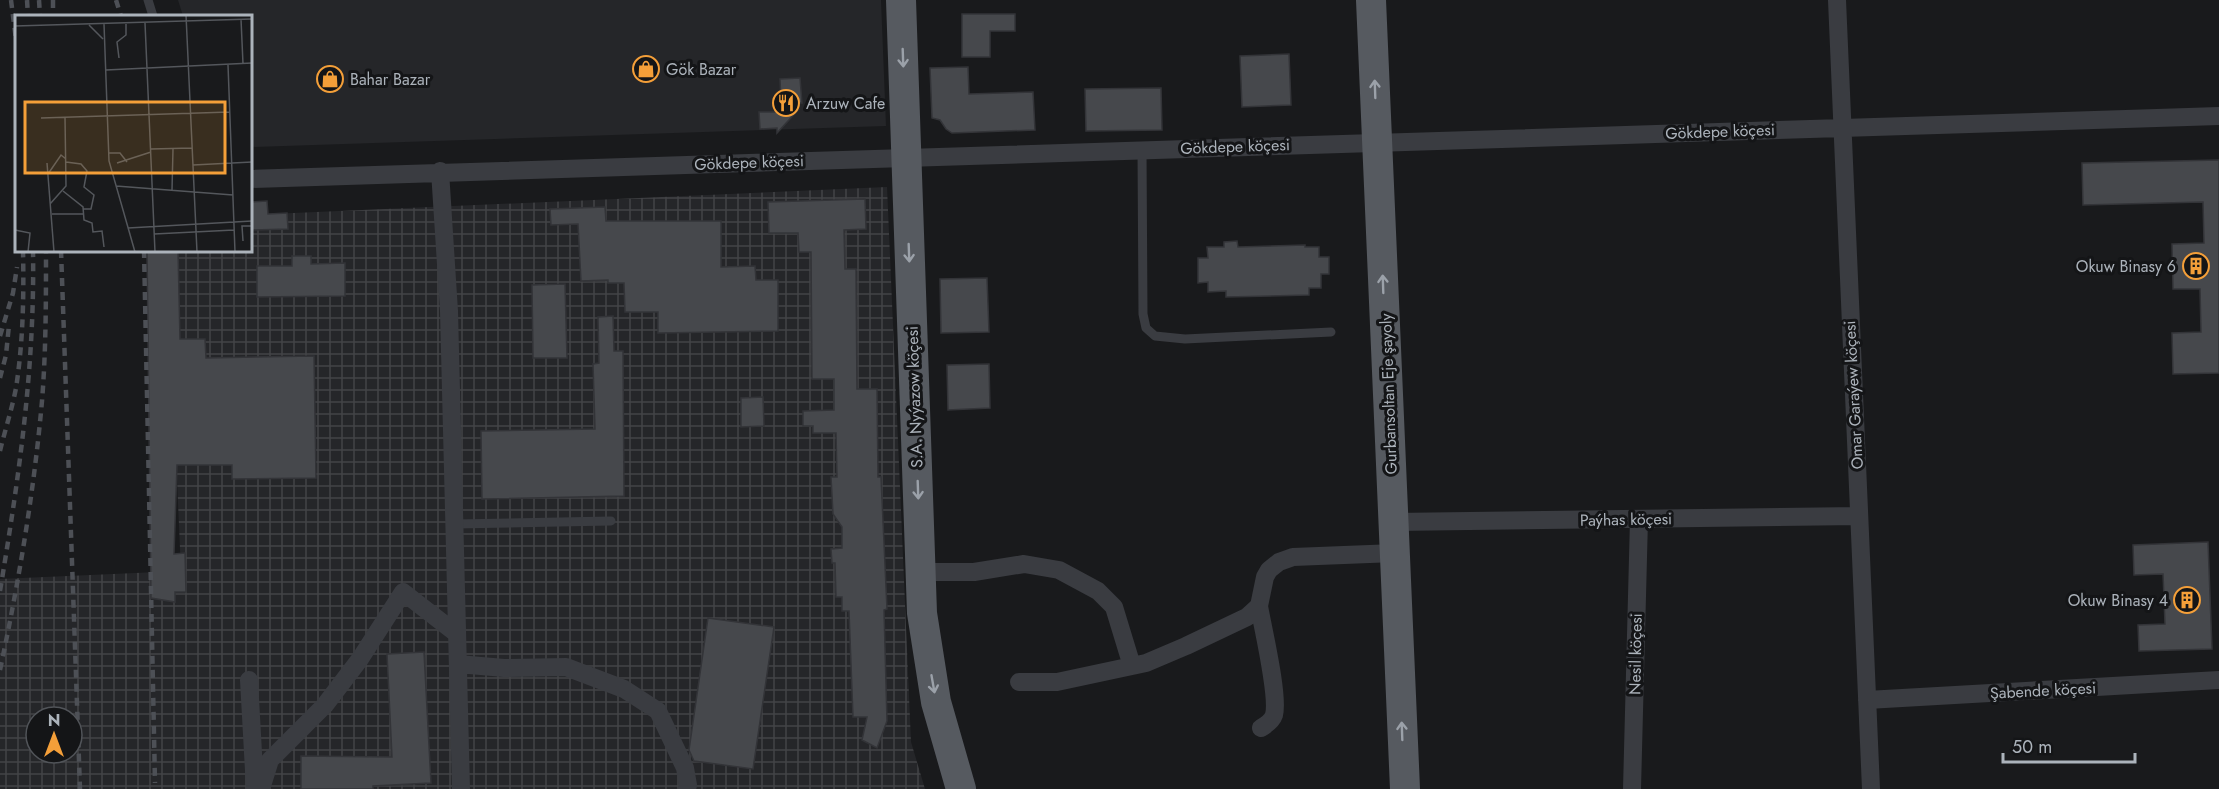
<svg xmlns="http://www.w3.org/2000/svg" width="2219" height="789" font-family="Jost,sans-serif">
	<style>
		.built { fill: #252629 }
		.industrial { fill: url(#industrial-grid); fill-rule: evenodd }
		.building { fill: #46484c; stroke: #333438; stroke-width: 1.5 }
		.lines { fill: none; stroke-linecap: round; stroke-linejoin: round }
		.lane { stroke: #3a3c41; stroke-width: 9 }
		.street { stroke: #3a3c41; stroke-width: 18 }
		.primary { stroke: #565a60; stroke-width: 30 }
		.rail { stroke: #4d5056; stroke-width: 4.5; stroke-dasharray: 8 6; stroke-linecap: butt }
		.oneway { stroke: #9ba1a9 }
		.labels { text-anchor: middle; stroke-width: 6; stroke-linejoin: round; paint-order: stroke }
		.poi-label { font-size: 16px; fill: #acb3bb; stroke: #141517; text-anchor: start }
		.street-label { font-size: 16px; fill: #acb3bb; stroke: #141517 }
		.inset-road { fill: none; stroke: #54575c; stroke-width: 1.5 }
		.view { fill: #f49f39; fill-opacity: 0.15; stroke: #f49f39; stroke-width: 3 }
		.inset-edge { fill: none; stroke: #acb3bb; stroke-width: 3 }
	</style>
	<defs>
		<pattern id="industrial-grid" width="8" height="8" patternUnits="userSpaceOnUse" patternTransform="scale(1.5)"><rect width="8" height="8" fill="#252629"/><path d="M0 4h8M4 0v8" fill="none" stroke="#424346"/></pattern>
	</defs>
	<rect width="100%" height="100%" fill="#191a1c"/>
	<!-- built -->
	<path class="built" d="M178,0H881L886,126L251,147L250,16H183Z"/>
	<!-- industrial -->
	<path class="industrial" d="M887,187L911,742L925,789H0V579L181,571L167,251L250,250L251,215ZM36,717H72V753H36Z"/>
	<!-- building -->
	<path class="building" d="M962,14H1015V31H990V57H962Z
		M1289,54L1291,105L1242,107L1240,56Z
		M968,67L969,94L1033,92L1035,130L952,133L946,129L940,120L932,118L930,68Z
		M800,78L802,103H794L795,111L798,110L777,133V128L760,129L759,112H776V103H781L780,79Z
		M1161,88L1162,130L1086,131L1085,89Z
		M2219,160V373L2173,374L2172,333L2201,332L2200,289H2173L2172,244L2204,243L2203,202L2083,205L2082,163Z
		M865,199L866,229L844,230L845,269H856L857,389H877L878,477H881L887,609L884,610L887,721L877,748L862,740L867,717H853L849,611H842V597H836L835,563H832L831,549L842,548V527L833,514L831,477H837L836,433H813V426H803V411L834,410V379H812L811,252H799L798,233H769L768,202Z
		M267,201L268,214L287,213L288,229L250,230V202Z
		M605,207L606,221H721V267L755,266L756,280H778V331L658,333V312H625L624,283H608V280L581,281L578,224L551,225L550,209Z
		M1237,241L1238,247L1305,245V247H1319V257H1329V274H1321V288H1309V295L1226,297V291L1208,292V282L1198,283V258H1208L1207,247H1224V242Z
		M147,250H178L180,339H205L206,358L314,356L316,478L232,479V465H177L174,554L185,553L186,592H175V602L151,598Z
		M292,256H311V264L345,263V296L257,297V266H292Z
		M987,278L989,332L941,333L940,279Z
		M565,284L567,358H533L532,285Z
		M613,316L614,351H623L624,496L482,499L481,431L595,429L593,364L599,363L598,317Z
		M989,364L990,408L948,410L947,365Z
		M763,397L764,426L741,427V398Z
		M2208,542L2212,649L2139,651L2138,625L2165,624L2163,574L2134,575L2133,545Z
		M708,618L774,627L753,769L694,761L689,750Z
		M424,652L431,783L373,786V789H301V756L392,757L387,654Z"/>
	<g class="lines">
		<!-- lane -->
		<path class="lane" d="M148,0L153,16
			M1142,149L1143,314L1146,328L1155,336L1185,339L1331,332
			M455,524L611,521"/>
		<!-- street -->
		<path class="street" d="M1837,0L1871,789
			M440,171L449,311L461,789
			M250,179L2219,116
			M1393,522L1859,516
			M921,572H974L1024,564L1059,570L1098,591L1114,607L1132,666
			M1259,606C1263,629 1279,696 1274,715C1272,721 1266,725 1261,728
			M458,664L504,668L566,667L624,689L658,711L685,768L688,785L687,789
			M249,680L255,789
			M1019,682H1057L1146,663L1186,646L1247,617L1259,606L1265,577L1269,570L1279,562L1293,557L1395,553
			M1867,700L2219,680
			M261,789L270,760L325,705L360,659L403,592L457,634
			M1632,789L1639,519"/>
		<!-- primary -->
		<path class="primary" d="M901,0L922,613L936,702L961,789
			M1371,0L1405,789"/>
		<!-- rail -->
		<path class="rail" d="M11,0L16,40
			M27,0L28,16
			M39,0L40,16
			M53,0V16
			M116,0L121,16
			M61,250L80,789
			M144,250L155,783
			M0,336L13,293L17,267
			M0,378L6,355L9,325
			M0,451C5,430 12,409 16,388C23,343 24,297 23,250
			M0,591C19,477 35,366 33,250
			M0,670C19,581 34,491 42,401C46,351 46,300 46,250"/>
	</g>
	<!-- one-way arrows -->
	<defs><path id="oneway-shaft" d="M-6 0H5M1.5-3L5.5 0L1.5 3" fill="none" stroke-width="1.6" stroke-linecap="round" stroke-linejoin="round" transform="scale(1.5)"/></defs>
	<g class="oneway">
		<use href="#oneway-shaft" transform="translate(903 58) rotate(88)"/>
		<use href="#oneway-shaft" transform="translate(1375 89) rotate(-92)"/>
		<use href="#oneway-shaft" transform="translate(909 253) rotate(88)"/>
		<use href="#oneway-shaft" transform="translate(1383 284) rotate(-92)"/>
		<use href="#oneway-shaft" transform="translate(918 490) rotate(88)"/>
		<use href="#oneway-shaft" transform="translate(933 684) rotate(80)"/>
		<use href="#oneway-shaft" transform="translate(1402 731) rotate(-92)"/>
	</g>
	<!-- icons -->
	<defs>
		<symbol id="shop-ring" viewBox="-11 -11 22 22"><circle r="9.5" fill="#141517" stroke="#f49f39" stroke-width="1.5"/><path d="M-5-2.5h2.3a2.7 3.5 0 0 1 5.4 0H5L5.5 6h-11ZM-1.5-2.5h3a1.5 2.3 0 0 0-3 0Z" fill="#f49f39"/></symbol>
		<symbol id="restaurant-ring" viewBox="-11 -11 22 22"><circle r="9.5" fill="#141517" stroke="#f49f39" stroke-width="1.5"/><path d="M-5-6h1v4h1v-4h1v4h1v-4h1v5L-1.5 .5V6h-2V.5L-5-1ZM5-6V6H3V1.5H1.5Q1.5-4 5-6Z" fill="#f49f39"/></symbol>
		<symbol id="building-ring" viewBox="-11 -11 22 22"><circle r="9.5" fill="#141517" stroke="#f49f39" stroke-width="1.5"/><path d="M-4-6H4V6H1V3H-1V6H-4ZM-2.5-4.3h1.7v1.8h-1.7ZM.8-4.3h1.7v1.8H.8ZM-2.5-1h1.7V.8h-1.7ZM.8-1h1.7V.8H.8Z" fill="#f49f39"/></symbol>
	</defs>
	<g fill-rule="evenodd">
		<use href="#shop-ring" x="631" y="54" width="30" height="30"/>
		<use href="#shop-ring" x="315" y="64" width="30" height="30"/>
		<use href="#restaurant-ring" x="771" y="88" width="30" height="30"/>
		<use href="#building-ring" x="2181" y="251" width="30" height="30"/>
		<use href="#building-ring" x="2172" y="585" width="30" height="30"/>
	</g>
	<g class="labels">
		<!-- poi labels -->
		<g class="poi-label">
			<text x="666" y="75">Gök Bazar</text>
			<text x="350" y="85">Bahar Bazar</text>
			<text x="806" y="109">Arzuw Cafe</text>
			<text x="2176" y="272" text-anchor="end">Okuw Binasy 6</text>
			<text x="2168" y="606" text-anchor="end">Okuw Binasy 4</text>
		</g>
		<!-- street labels -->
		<g class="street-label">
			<text transform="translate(1720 131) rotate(-2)" y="6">Gökdepe köçesi</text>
			<text transform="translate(1235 146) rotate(-2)" y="6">Gökdepe köçesi</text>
			<text transform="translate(749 162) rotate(-2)" y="6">Gökdepe köçesi</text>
			<text transform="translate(1388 394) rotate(-92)" y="6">Gurbansoltan Eje şayoly</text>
			<text transform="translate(1853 395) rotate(-93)" y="6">Omar Garaýew köçesi</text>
			<text transform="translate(914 397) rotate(-92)" y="6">S.A. Nyýazow köçesi</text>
			<text transform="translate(1626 519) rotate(-1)" y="6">Paýhas köçesi</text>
			<text transform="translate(1635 654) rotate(-89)" y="6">Nesil köçesi</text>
			<text transform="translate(2043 690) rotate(-3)" y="6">Şabende köçesi</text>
		</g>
	</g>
	<!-- overview -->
	<g transform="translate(15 15)">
		<rect width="237" height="237" fill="#191a1c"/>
		<path class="inset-road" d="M171,0L182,237M226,4L228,49M130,8L140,237M89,9L94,146L120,237M74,10L88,24M0,11L237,4M104,43L102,27L111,20V9M213,50L220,237M91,55L237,48M26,103L215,97M136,134L177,133M94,138H105L112,147M51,147L66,149L72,156L69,172L79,180L76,194H68M32,148L39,237M102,148L136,137M178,150L237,147M33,159L46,140L51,144M101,171L218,180M157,175L158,134M48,176L68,192L69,205L77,208L78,217L87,216L89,232M35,189L51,171L50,102M37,199H68M113,213L237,206M0,215L15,218L13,237M139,219L219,215M228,226L227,211H237"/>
		<path class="view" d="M10,87H210V158H10Z"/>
		<rect width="237" height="237" class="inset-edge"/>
	</g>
	<!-- north arrow -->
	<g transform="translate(54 735)"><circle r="28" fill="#141517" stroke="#515459" stroke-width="1.5"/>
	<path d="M0-4.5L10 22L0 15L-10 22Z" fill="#f49f39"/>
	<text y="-9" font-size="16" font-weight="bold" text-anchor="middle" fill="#acb3bb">N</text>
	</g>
	<!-- scale -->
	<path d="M2003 753v9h132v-9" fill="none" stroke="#acb3bb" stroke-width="3"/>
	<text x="2012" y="753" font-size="18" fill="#acb3bb" stroke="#141517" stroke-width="4.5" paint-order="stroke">50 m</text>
</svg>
